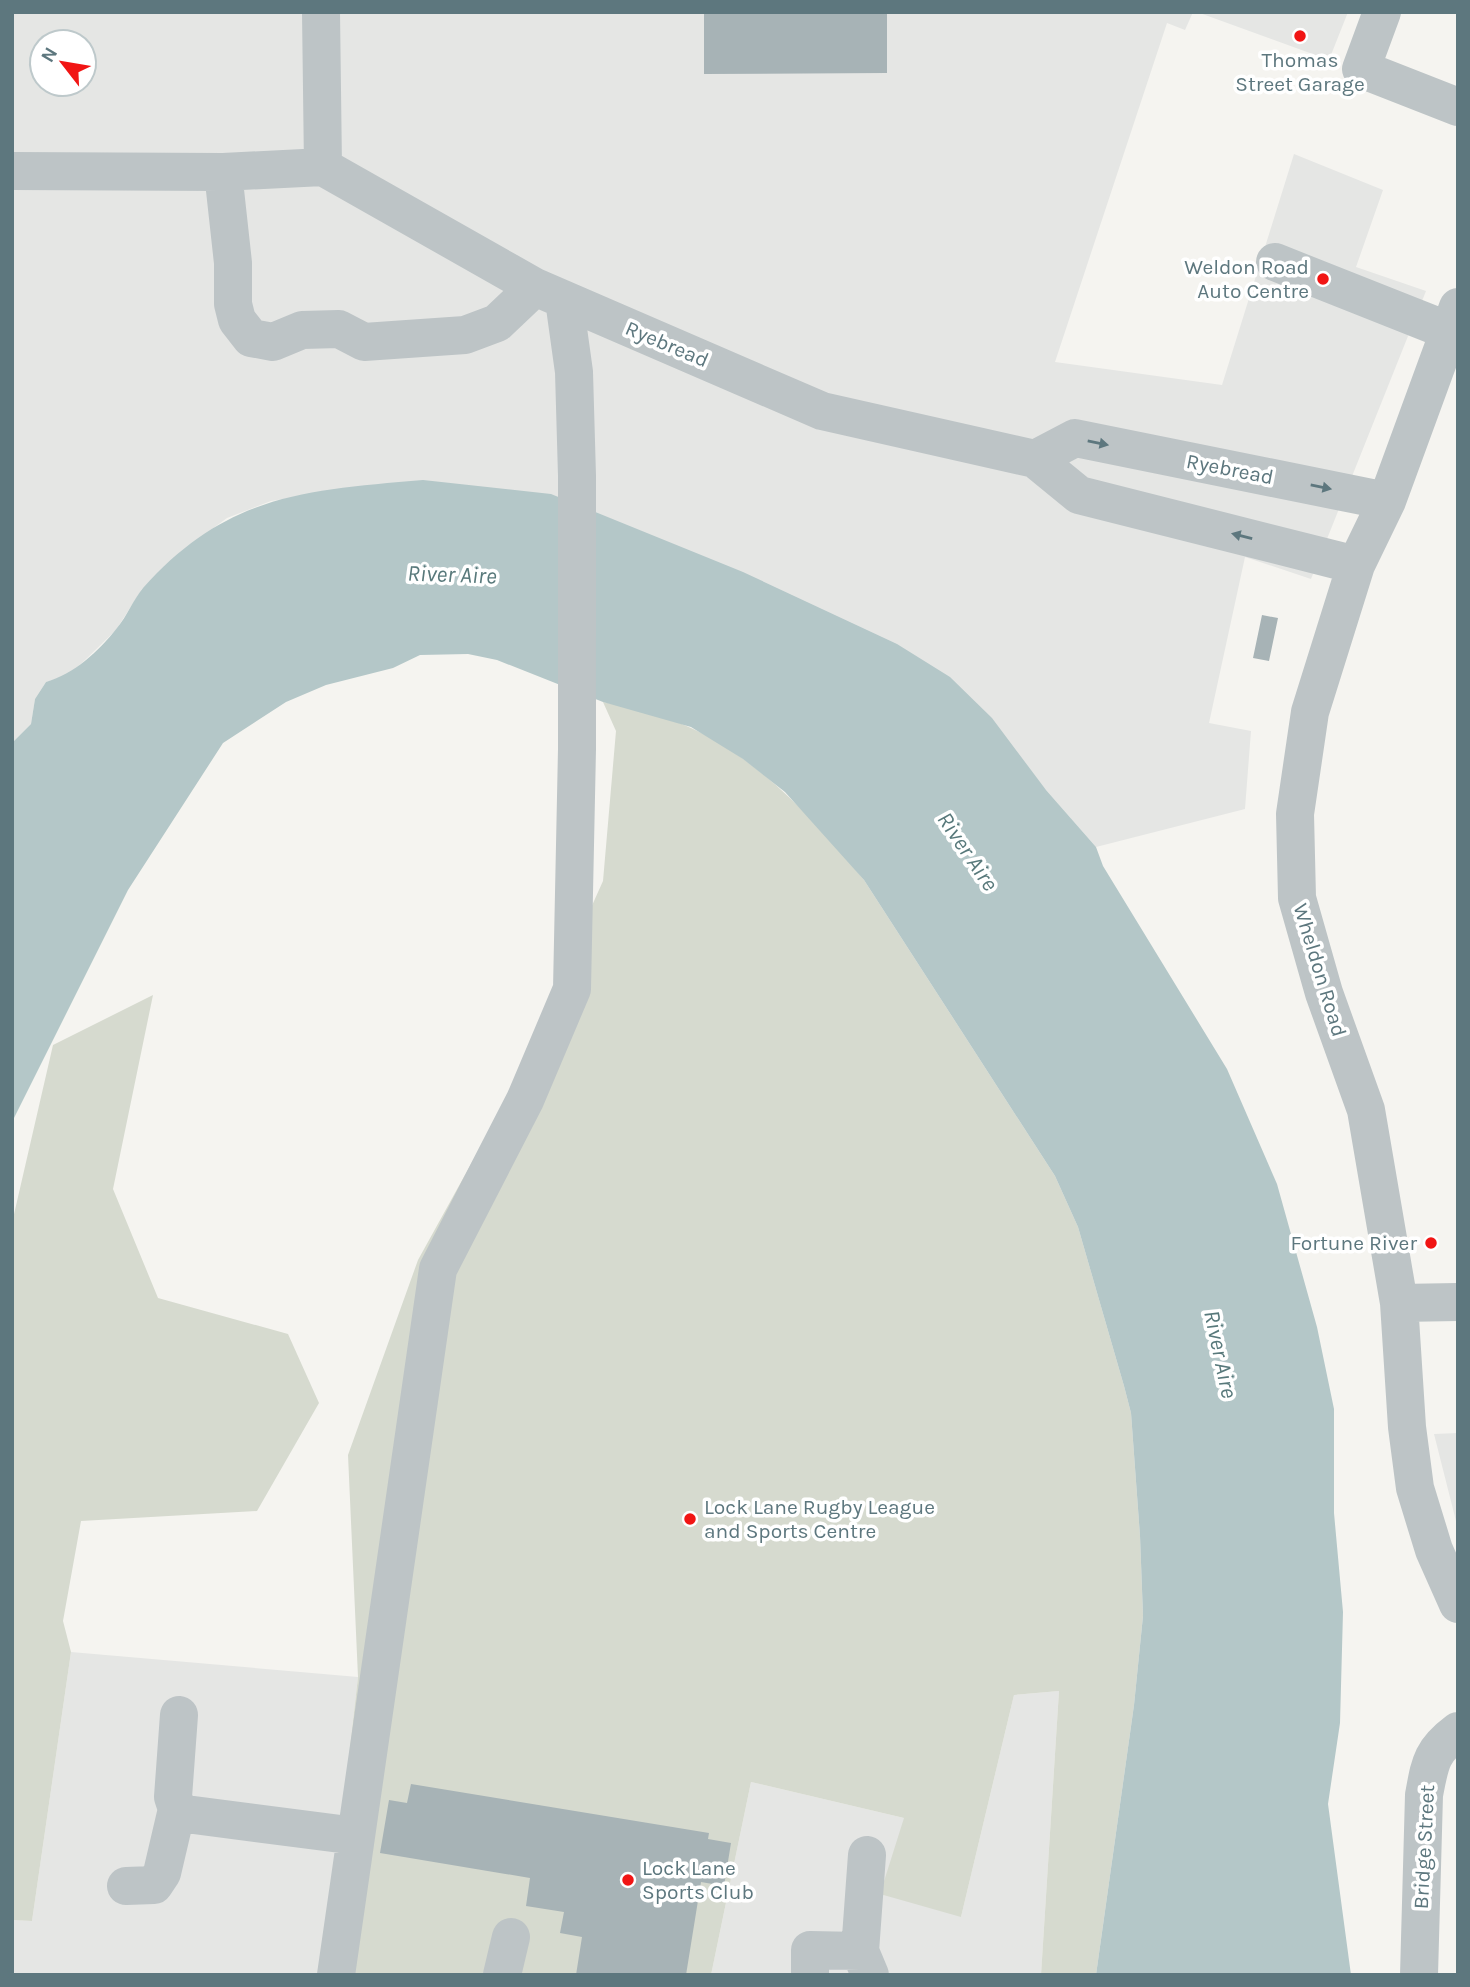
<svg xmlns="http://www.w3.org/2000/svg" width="1470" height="1987" font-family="Karla,sans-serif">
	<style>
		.built { fill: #e5e6e4; fill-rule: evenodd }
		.green { fill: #d6dacf }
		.water { fill: #b4c7c8 }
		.building { fill: #a7b3b6 }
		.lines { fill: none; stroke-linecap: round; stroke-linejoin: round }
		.minor { stroke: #bdc4c6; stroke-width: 38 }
		.oneway { fill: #5d777e }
		.poi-dot { fill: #f11514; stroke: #fff; stroke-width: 2.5 }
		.labels { text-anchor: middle; stroke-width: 7; stroke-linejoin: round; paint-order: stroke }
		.poi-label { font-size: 21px; fill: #5d777e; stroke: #fff; text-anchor: end }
		.street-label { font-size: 21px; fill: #5d777e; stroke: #fff }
		.water-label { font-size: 23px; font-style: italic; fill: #58797b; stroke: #fff }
	</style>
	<rect width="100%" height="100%" fill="#f5f4f0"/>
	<!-- built -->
	<path class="built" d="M12,12H1193L1185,30L1167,23L1055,362L1222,385L1294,154L1383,190L1356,267L1426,291L1311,579L1245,557L1209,723L1251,731L1245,809L1096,847L1046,790L364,486L271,501L227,518L185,549L142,589L116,630L84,661L68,675L46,682L35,699L31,724L12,743ZM42,42H84V84H42Z
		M1197,12H1348L1329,60Z
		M1458,1433V1529L1434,1434Z
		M71,1652L358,1677L324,1975H12V1920L32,1921Z
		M1059,1691L1041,1975H711L751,1782L904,1818L961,1917L1014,1695Z"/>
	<!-- green -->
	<path class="green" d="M603,702C632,708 664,715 691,728C762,761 815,821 864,880L1055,1176L1078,1227L1124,1386L1131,1413L1140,1536L1143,1616L1134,1705L1096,1975H1041L1059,1691L1014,1695L961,1917L880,1894L904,1818L751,1782L711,1975H324L358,1677L348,1455L418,1260L498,1115L603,881L616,731Z
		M153,995L113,1189L158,1298L288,1334L319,1403L257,1511L81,1521L63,1621L71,1652L32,1921L12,1920V1223L53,1045Z"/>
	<!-- water -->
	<path class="water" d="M423,480L551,494L743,572L897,644L950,677L992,718L1046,790L1096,847L1103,866L1227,1069L1277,1184L1317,1327L1334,1409V1513L1343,1612L1340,1723L1328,1804L1351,1975H1096L1134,1705L1143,1616L1140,1536L1131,1413L1124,1386L1078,1227L1055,1176L864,880L785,792L743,759L691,727L603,702L497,660L468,654L420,655L393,668L326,685L286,702L223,743L128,890L12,1122V743L31,724L35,699L46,682C74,674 98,652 117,628C127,616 133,600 143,588C227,494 306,490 423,480Z"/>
	<!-- building -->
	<path class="building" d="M704,12H887V73L704,74Z
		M1262,615L1278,618L1269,661L1253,658Z
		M411,1784L709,1833L708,1839L731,1843L724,1886L701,1882L686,1975H576L582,1937L560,1933L564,1912L526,1906L530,1878L380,1853L389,1800L407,1803Z"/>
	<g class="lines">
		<!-- minor -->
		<path class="minor" d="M321,12L323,167
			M1382,12L1361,69L1458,107
			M323,167L535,287L822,411L1035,459L1079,495L1356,565
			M12,171L223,172L323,167
			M223,172L233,263V304L237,320L251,338L273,342L302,330L339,329L364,342L465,335L497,323L535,287
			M1275,262L1449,331
			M1458,307L1387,501L1356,565L1310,712L1295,814L1297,898L1324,993L1366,1110L1399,1303L1407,1427L1415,1488L1434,1550L1458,1604
			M1035,459L1075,438L1387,501
			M1399,1303L1458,1302
			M179,1715L173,1797L177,1809L186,1814L356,1836
			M867,1855L860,1951L870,1975
			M126,1886L154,1885L162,1873L177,1809
			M336,1975L438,1269L525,1100L572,989L577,749V476L574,372L564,300
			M502,1975L511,1937
			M810,1975V1950L860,1951
			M1419,1975L1424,1795C1430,1763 1431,1751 1458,1731"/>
	</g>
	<!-- one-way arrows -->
	<defs><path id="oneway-solid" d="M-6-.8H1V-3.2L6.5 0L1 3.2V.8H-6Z" transform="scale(1.75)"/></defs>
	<g class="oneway">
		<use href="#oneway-solid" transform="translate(1098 443) rotate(11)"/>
		<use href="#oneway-solid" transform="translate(1321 487) rotate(11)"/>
		<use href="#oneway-solid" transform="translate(1242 536) rotate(-166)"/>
	</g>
	<!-- markers -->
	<g class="poi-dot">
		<circle cx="1300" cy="36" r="7"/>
		<circle cx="1323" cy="279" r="7"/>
		<circle cx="1431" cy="1243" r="7"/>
		<circle cx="690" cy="1519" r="7"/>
		<circle cx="628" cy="1880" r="7"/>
	</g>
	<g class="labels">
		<!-- poi labels -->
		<g class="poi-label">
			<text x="1300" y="67" text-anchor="middle">Thomas<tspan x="1300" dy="24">Street Garage</tspan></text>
			<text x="1309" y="274">Weldon Road<tspan x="1309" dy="24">Auto Centre</tspan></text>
			<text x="1417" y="1250">Fortune River</text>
			<text x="704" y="1514" text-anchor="start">Lock Lane Rugby League<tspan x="704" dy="24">and Sports Centre</tspan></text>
			<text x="642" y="1875" text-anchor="start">Lock Lane<tspan x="642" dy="24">Sports Club</tspan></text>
		</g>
		<!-- street labels -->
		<g class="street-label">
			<text transform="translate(667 344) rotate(23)" y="7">Ryebread</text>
			<text transform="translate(1230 469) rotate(11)" y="7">Ryebread</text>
			<text transform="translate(1320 970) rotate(73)" y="7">Wheldon Road</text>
			<text transform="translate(1424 1847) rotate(-87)" y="7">Bridge Street</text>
		</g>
		<!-- water labels -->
		<g class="water-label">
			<text transform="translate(452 574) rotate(2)" y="8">River Aire</text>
			<text transform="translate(968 851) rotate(56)" y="8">River Aire</text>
			<text transform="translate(1221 1354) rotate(78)" y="8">River Aire</text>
		</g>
	</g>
	<!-- border -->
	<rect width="1470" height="1987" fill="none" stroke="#5d777e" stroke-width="28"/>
	<!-- north arrow -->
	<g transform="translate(63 63) rotate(301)"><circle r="33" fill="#ffffff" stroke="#bec9cb" stroke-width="2"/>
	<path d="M0-5L12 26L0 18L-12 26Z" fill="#f11514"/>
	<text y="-10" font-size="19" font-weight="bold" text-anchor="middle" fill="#5d777e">N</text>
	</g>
</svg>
